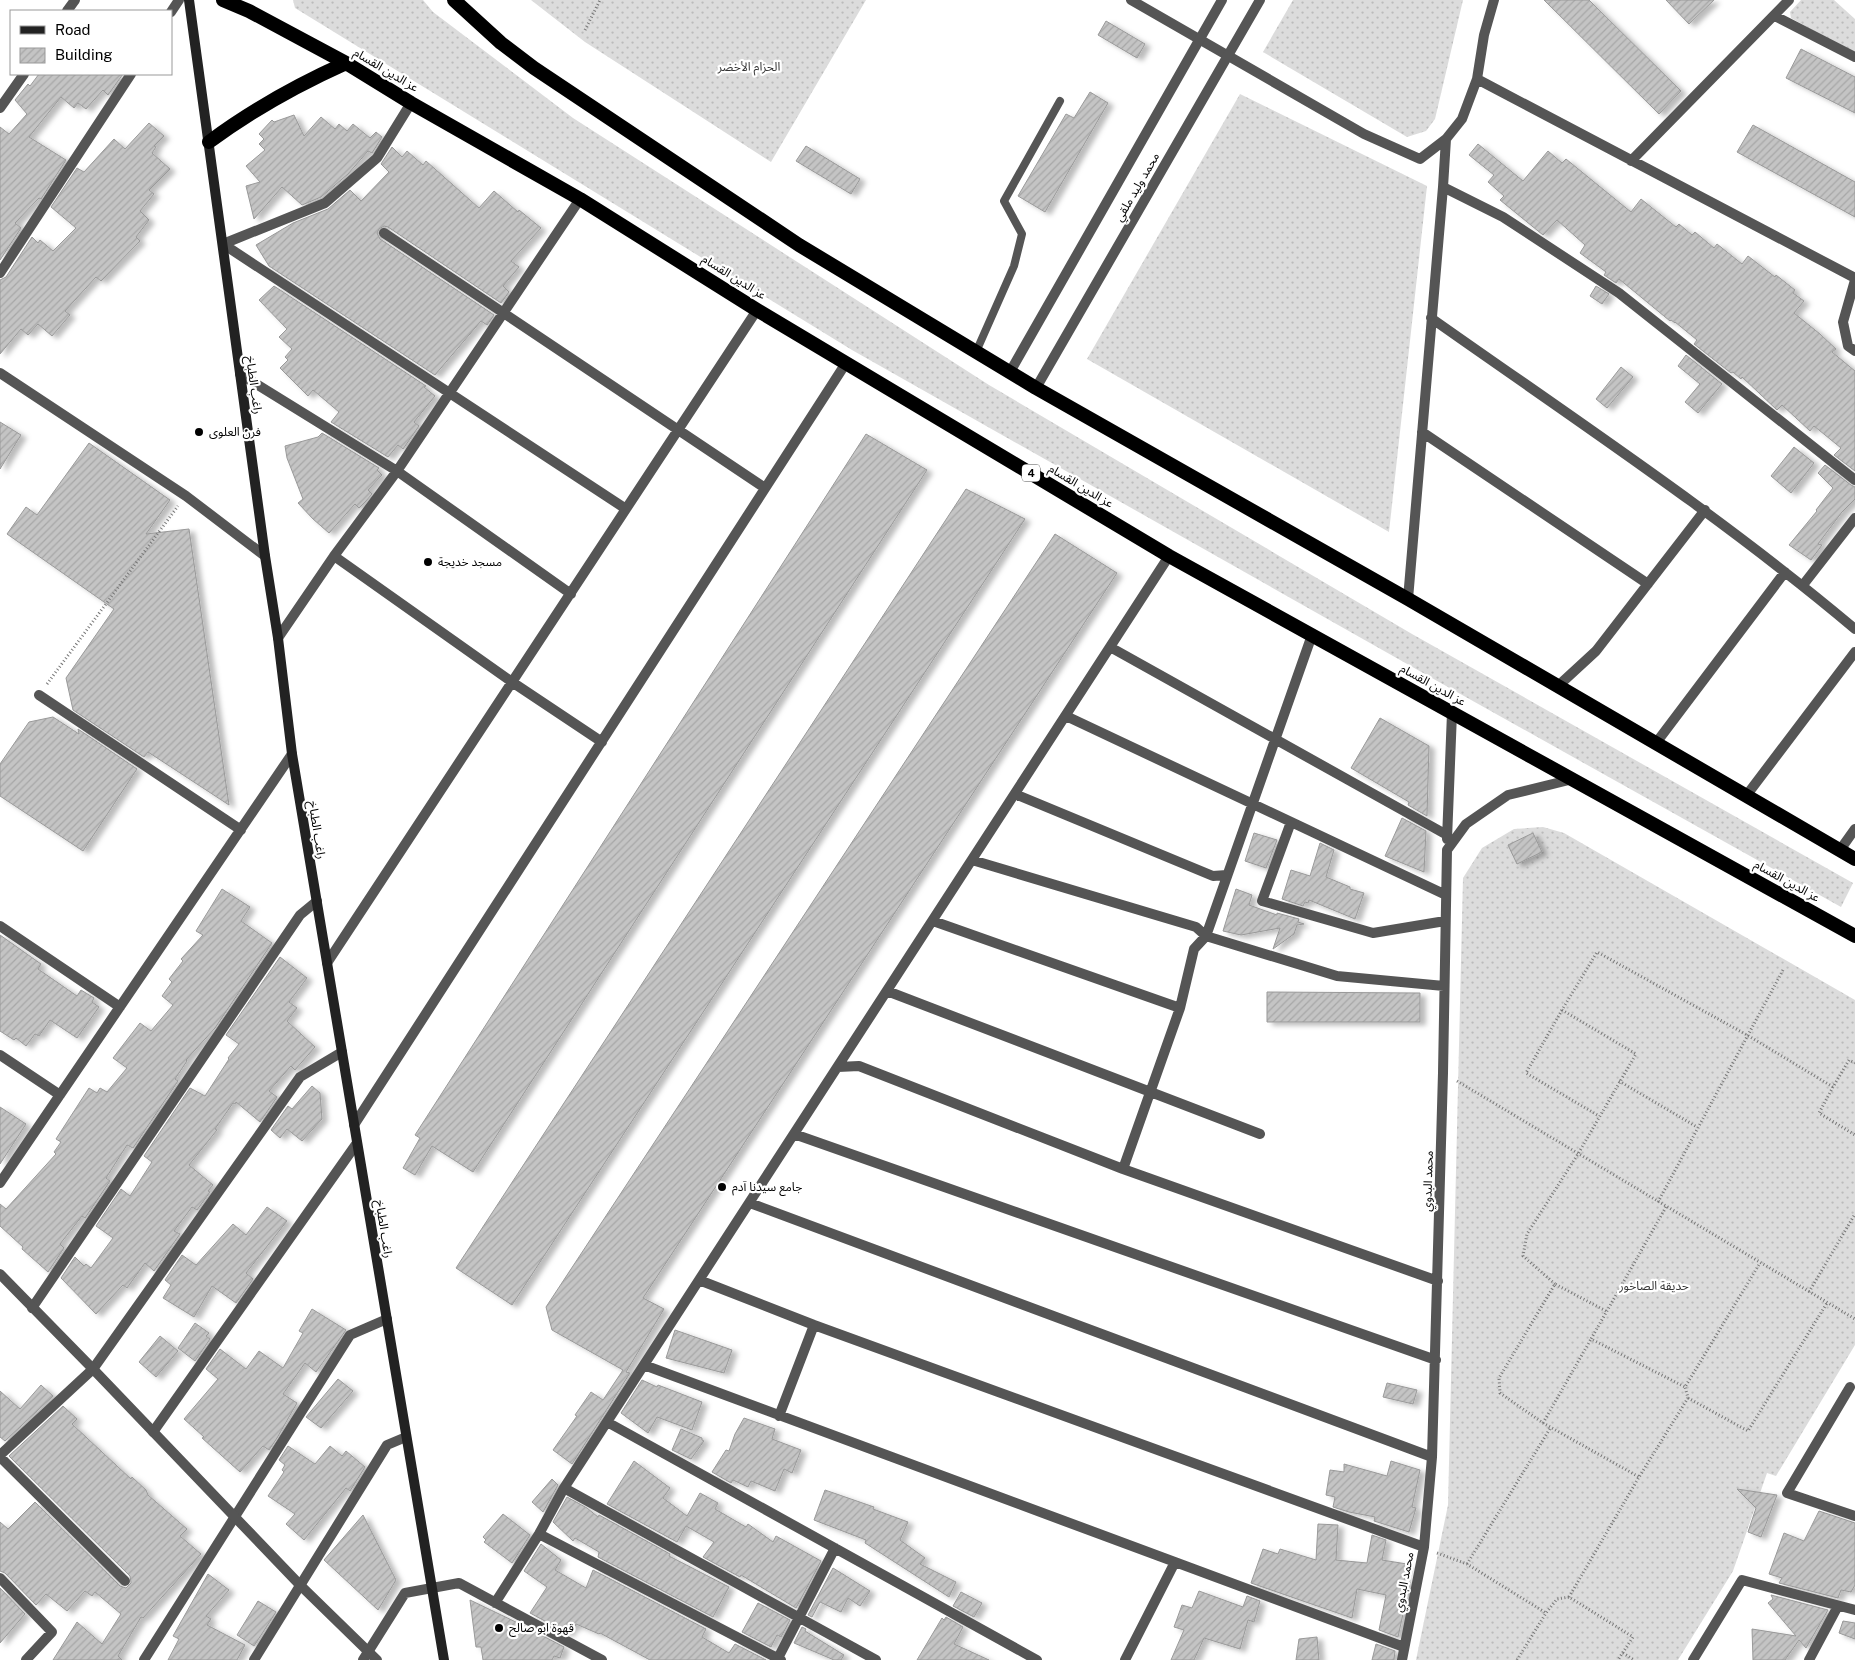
<svg xmlns="http://www.w3.org/2000/svg" width="1855" height="1660" font-family="'Public Sans','Noto Sans Arabic',sans-serif">
	<style>
		.grass { fill: url(#grass-dots) }
		.building { fill: url(#building-hatch); stroke: #999; filter: url(#shadow) }
		.lines { fill: none; stroke-linecap: round; stroke-linejoin: round }
		.path { stroke: #777; stroke-width: 3; stroke-dasharray: 1 2.5; stroke-linecap: butt }
		.service { stroke: #555; stroke-width: 8 }
		.minor { stroke: #555; stroke-width: 10 }
		.tertiary { stroke: #555; stroke-width: 10 }
		.secondary { stroke: #222; stroke-width: 10 }
		.trunk { stroke: #000; stroke-width: 14 }
		.poi-dot { fill: #000; stroke: #fff; stroke-width: 2 }
		.labels { text-anchor: middle; stroke-width: 4.5; stroke-linejoin: round; paint-order: stroke }
		.shield { fill: #fff; stroke: #4c4c4c; stroke-width: 1 }
		.shield-label { font-size: 11px; font-weight: bold; fill: #000 }
		.park-label { font-size: 12px; fill: #333; stroke: #fff }
		.street-label { font-size: 12px; fill: #000; stroke: #fff }
		.poi-label { font-size: 12px; fill: #000; stroke: #fff; text-anchor: start }
	</style>
	<defs>
		<pattern id="grass-dots" width="8" height="8" patternUnits="userSpaceOnUse" patternTransform="scale(1.25)"><rect width="8" height="8" fill="#dcdcdc"/><path d="M2 2h.1M6 6h.1" fill="none" stroke="#bbb" stroke-width="1.8" stroke-linecap="round"/></pattern>
		<pattern id="building-hatch" width="6" height="6" patternUnits="userSpaceOnUse" patternTransform="scale(1.25)"><rect width="6" height="6" fill="#c4c4c4"/><path d="M-1 1l2-2M0 6l6-6M5 7l2-2" fill="none" stroke="#a7a7a7"/></pattern>
		<filter id="shadow"><feDropShadow dx="5.5" dy="3" stdDeviation="2.5" flood-color="#0004"/></filter>
	</defs>
	<rect width="100%" height="100%" fill="#fff"/>
	<!-- grass -->
	<path class="grass" d="M293,0H423L433,12L573,118L989,385L1412,634L1853,883L1841,907L1439,682L852,350L295,8Z
		M531,0H866L771,162L585,42Z
		M1293,0H1463L1435,119L1426,131L1407,137L1263,52Z
		M1801,0H1834L1855,19V54L1791,18L1790,12Z
		M1240,94L1427,186L1389,532L1087,359Z
		M1543,827L1564,833L1855,1000V1345L1776,1476L1767,1473L1733,1571L1678,1660H1416L1448,1505L1463,878L1482,848L1514,829Z"/>
	<!-- building -->
	<path class="building" d="M1544,0H1589L1681,91L1659,114Z
		M1666,0H1714L1689,24Z
		M1106,21L1145,44L1137,58L1098,35Z
		M1801,49L1855,77V113L1786,78Z
		M39,74H123L108,95L103,90L86,109L78,103L74,108L61,97L29,137L66,160L41,199L39,198L15,223L21,228L0,260V127L9,134L27,114L15,100L28,84L30,86Z
		M1090,92L1108,103L1045,212L1018,196L1066,114L1074,118Z
		M294,115L304,136L321,117L335,129L339,124L347,131L353,124L370,138L376,132L382,137L372,153L368,151L348,174L321,197L302,205L282,187L254,219L246,186L260,182L246,166L265,150L259,144L264,139L259,134L272,120L274,122Z
		M149,123L164,136L154,146L156,147L152,153L170,169L149,190L154,194L140,211L149,220L136,237L140,241L101,281L96,277L65,311L70,315L52,336L38,324L28,335L21,329L0,354V280L6,277L32,237L38,243L40,240L53,251L76,228L51,207L77,168L84,172L114,139L125,149Z
		M1753,125L1855,182V217L1737,152Z
		M1478,144L1523,181L1548,151L1562,163L1566,159L1631,212L1641,199L1676,227L1679,224L1692,235L1695,232L1714,248L1717,244L1742,264L1748,256L1775,277L1776,275L1795,290L1793,293L1804,301L1794,313L1820,334L1836,349L1832,352L1855,371V471L1834,455L1841,448L1814,426L1810,431L1782,405L1777,410L1742,377L1741,379L1733,372L1731,373L1694,344L1697,340L1675,322V323L1671,320L1670,321L1619,279L1616,283L1604,275L1606,272L1580,253L1585,245L1557,220L1543,235L1500,200L1504,196L1488,182L1494,175L1469,155Z
		M806,146L860,179L851,194L796,161Z
		M392,147L402,157L407,151L423,165L426,161L479,208L494,191L518,212L519,210L541,228L511,261L519,267L503,286L509,292L501,303L388,227L384,226L379,229L377,233L380,239L494,315L487,325L481,321L435,375L269,266L256,245L293,223L328,209L350,190L361,201L389,172L381,164Z
		M274,286L426,386L424,387L435,396L414,422L419,426L403,449L398,445L388,457L331,422L339,412L313,390L308,396L280,368L288,360L285,357L292,349L279,337L287,329L259,300Z
		M1596,286L1609,294L1602,304L1590,296Z
		M1686,355L1722,384L1698,413L1685,402L1700,384L1678,366Z
		M1621,367L1633,377L1607,408L1596,399Z
		M0,422L21,435L0,469Z
		M322,433L379,468L377,470L382,475L368,490L372,494L366,501L359,508L355,504L329,533L313,519L298,503L303,499L287,458L285,446L318,437Z
		M866,434L927,470L473,1172L432,1146L415,1175L403,1168L420,1138L415,1135Z
		M89,443L170,500L146,534L189,529L229,805L148,752L144,757L73,710L66,678L114,609L7,534L26,507L37,515Z
		M1794,447L1814,463L1791,493L1771,476Z
		M1825,465L1851,485L1855,487V499L1842,512L1818,544L1822,545L1811,560L1789,545L1817,511L1816,510L1833,488L1818,473Z
		M966,489L1025,519L512,1305L456,1268Z
		M1055,534L1117,573L643,1298L664,1309L626,1372L630,1373L572,1464L553,1450L577,1416L575,1415L591,1392L603,1400L623,1370L552,1330L546,1307Z
		M53,717L79,734L78,729L137,769L83,851L0,796V764L29,722Z
		M1380,718L1429,746L1427,816L1408,805L1409,802L1351,768Z
		M1402,818L1426,831L1424,872L1385,856Z
		M1254,833L1277,840L1266,868L1245,861Z
		M1533,833L1542,852L1517,864L1508,845Z
		M1320,843L1334,850L1326,877L1350,887V889L1364,893L1355,919L1309,900L1308,903L1305,902L1303,906L1282,899L1291,870L1310,876Z
		M222,889L250,907L241,921L272,943L215,1028L186,1060L187,1061L175,1079L178,1081L133,1148L127,1145L106,1178L110,1181L85,1218L82,1216L60,1244L64,1248L48,1272L22,1249L23,1247L0,1226V1204L6,1209L56,1154L54,1152L61,1142L56,1139L89,1088L97,1093L100,1088L107,1092L127,1068L113,1058L140,1023L151,1031L173,1005L162,996L172,982L169,979L183,961L181,959L203,935L196,931Z
		M1236,889L1252,895L1249,905L1277,915V913L1299,919L1298,922L1304,924L1297,925L1294,934L1273,949L1280,928L1241,935L1223,931Z
		M0,935L41,964L38,969L77,996L81,990L94,998L92,1002L99,1007L77,1038L50,1020L39,1036L35,1034L26,1046L16,1038L14,1040L0,1031Z
		M280,957L307,978L289,1002L297,1008L287,1021L315,1047L295,1070L291,1066L269,1091L277,1097L260,1122L236,1102L235,1104L233,1103L215,1129L217,1130L189,1165L213,1185L208,1191L210,1192L197,1210L192,1207L174,1231L180,1234L154,1271L145,1263L127,1288L123,1285L96,1314L61,1278L75,1257L84,1266L86,1264L91,1268L113,1238L96,1226L121,1189L130,1196L152,1162L144,1156L190,1088L205,1096L229,1059L228,1058L239,1044L226,1035Z
		M1267,992L1420,993V1022H1267Z
		M312,1086L320,1093L322,1119L302,1141L287,1129L280,1138L271,1130L288,1106L292,1109Z
		M0,1107L26,1124L0,1164Z
		M267,1207L287,1221L246,1273L253,1279L236,1303L212,1286L194,1317L163,1298L171,1285L165,1280L182,1255L196,1265L233,1224L246,1235Z
		M312,1309L346,1330L316,1372L305,1363L283,1394L297,1403L277,1438L269,1450L263,1446L240,1472L202,1438L204,1437L184,1419L218,1379L206,1369L220,1349L246,1369L259,1351L283,1368L303,1333L299,1331Z
		M195,1323L209,1333L206,1336L210,1339L195,1361L178,1348Z
		M675,1330L732,1350L724,1373L666,1358Z
		M160,1336L178,1351L156,1377L139,1362Z
		M338,1379L353,1391L321,1428L306,1417Z
		M642,1380L657,1387L658,1385L702,1402L692,1430L657,1417L648,1433L621,1413Z
		M1387,1383L1417,1390L1413,1404L1383,1397Z
		M41,1385L53,1396L5,1441L0,1437V1391L20,1409Z
		M63,1406L77,1419L72,1424L131,1479L132,1477L146,1490L148,1495L187,1529L180,1536L201,1554L143,1618L141,1617L118,1656L122,1660H53L77,1622L102,1644L121,1614L95,1592L92,1596L85,1591L67,1611L46,1594L36,1605L5,1573L0,1571V1522L8,1529L35,1502L120,1586L126,1588L131,1583L130,1576L9,1456Z
		M744,1418L775,1429L772,1439L801,1450L792,1473L784,1469L775,1491L751,1481L748,1487L733,1480L731,1483L712,1472L726,1450L729,1451L735,1434Z
		M681,1429L702,1438V1440L704,1441L691,1459L672,1450Z
		M288,1446L315,1464L330,1446L342,1456L346,1451L365,1467L350,1491L346,1488L304,1540L286,1524L295,1514L268,1496L284,1472L282,1470L285,1465L279,1460Z
		M634,1461L670,1488L663,1498L687,1516L700,1493L718,1503L715,1509L746,1527L748,1524L773,1542L776,1536L821,1561L796,1608L741,1575L740,1577L703,1557L714,1542L686,1526L677,1542L607,1504Z
		M1391,1461L1420,1470L1412,1507L1416,1508L1409,1532L1374,1521L1375,1517L1349,1512L1333,1507L1335,1497L1326,1495L1330,1470L1344,1472V1464L1387,1476Z
		M552,1479L558,1485L543,1512L532,1502Z
		M1737,1489L1777,1495L1761,1537L1748,1532L1756,1508Z
		M825,1490L874,1507L873,1509L908,1522L900,1540L925,1558L920,1564L956,1582L949,1597L865,1543L866,1540L814,1520Z
		M567,1497L587,1508L598,1517L599,1515L670,1554L669,1556L729,1587L713,1617L598,1557L599,1552L575,1538L573,1541L553,1522Z
		M1819,1511L1855,1523V1585L1851,1592L1841,1590L1838,1598L1779,1583L1782,1578L1769,1574L1784,1533L1804,1541Z
		M503,1514L530,1535L512,1563L484,1542L486,1540L483,1537Z
		M363,1515L396,1580L378,1610L324,1560Z
		M1318,1524L1338,1525L1336,1560L1367,1563L1372,1535L1386,1540L1382,1560L1407,1564L1404,1581L1410,1582L1398,1637L1379,1630L1386,1595L1357,1589L1352,1618L1251,1583L1263,1549L1278,1554L1280,1549L1316,1560Z
		M541,1544L561,1560L555,1570L586,1588L593,1570L706,1629L702,1637L729,1653L735,1644L766,1660H650L600,1633L599,1634L576,1624L574,1628L571,1627L569,1634L530,1613L547,1587L524,1571Z
		M833,1568L870,1591L860,1606L848,1598L841,1612L820,1602L812,1617L808,1615Z
		M208,1574L229,1590L206,1616L211,1619L207,1625L245,1645L237,1660H168L179,1639L173,1636Z
		M0,1588L25,1614L0,1643Z
		M1199,1591L1243,1607L1247,1596L1260,1601L1254,1622L1248,1620L1240,1649L1204,1638L1194,1660H1171L1184,1630L1174,1627L1182,1605L1192,1608Z
		M961,1592L982,1603L974,1617L953,1606Z
		M1771,1595L1828,1610L1806,1648L1799,1640L1785,1660H1753L1752,1629L1796,1636L1768,1603L1773,1599Z
		M470,1600L522,1625L564,1647L560,1658L554,1656L552,1660H483L481,1647H476Z
		M258,1601L276,1612L254,1646L237,1635Z
		M758,1603L790,1620L781,1637L777,1635L771,1647L742,1632Z
		M946,1617L963,1627L954,1644L989,1660H917L942,1618L944,1620Z
		M1843,1621L1855,1623V1639L1839,1633Z
		M802,1627L806,1629L805,1631L844,1655L841,1660H834L794,1643Z
		M1317,1637L1319,1660H1296L1299,1639Z
		M1376,1644L1395,1651L1394,1660H1372Z"/>
	<g class="lines">
		<!-- path -->
		<path class="path" d="M585,30L600,0
			M47,684L178,506
			M1562,1010L1526,1073L1599,1116
			M1457,1081L1855,1319
			M1619,1081L1697,1127
			M1833,1087L1819,1113L1855,1135
			M1658,1202L1783,970
			M1666,1207L1591,1339L1685,1387L1760,1263
			M1555,1284L1523,1256L1527,1234L1578,1154L1636,1054L1562,1010L1597,952L1747,1035L1833,1087L1849,1060L1855,1063
			M1809,1292L1855,1214
			M1606,1311L1555,1284L1499,1378L1500,1393L1543,1423L1639,1477
			M1688,1398L1748,1431L1827,1303
			M1543,1423L1591,1339
			M1437,1553L1467,1564L1546,1613
			M1467,1564L1551,1427
			M1569,1597L1639,1477L1688,1398L1685,1387
			M1623,1653L1634,1660
			M1517,1660L1546,1613L1557,1599L1569,1597L1633,1637L1618,1660"/>
		<!-- service -->
		<path class="service" d="M976,352L1014,266L1022,234L1004,201L1060,101"/>
		<!-- minor -->
		<path class="minor" d="M1131,0L1364,134L1420,159L1446,139L1462,119L1477,79L1484,35L1494,0
			M67,11L75,0
			M171,12L179,0
			M1775,16L1855,57
			M1477,79L1855,278
			M0,108L24,74
			M1631,161L1789,0
			M1443,187L1503,217L1619,293L1855,480
			M384,233L765,488
			M223,244L626,509
			M223,244L325,203L377,158L411,103
			M0,273L131,74
			M1855,280L1843,322L1848,346L1855,351
			M1431,318C1574,419 1721,516 1855,629
			M0,373L186,496L265,556
			M240,374L397,471L571,594
			M1422,432L1648,584
			M334,556L512,682L602,742
			M1803,585L1855,518
			M1408,599L1443,187L1446,139
			M278,638L334,556L397,471L580,199
			M1110,647L1447,835
			M1558,686L1596,651L1705,510
			M39,695L241,830
			M1066,716L1446,895
			M1656,743L1785,572
			M1015,794L1213,876L1227,875
			M1746,796L1855,652
			M1291,822L1262,901L1373,933L1445,921
			M1447,839L1452,713
			M1840,850L1855,829
			M972,860L1196,927L1206,936L1337,976L1444,986
			M933,921L1180,1008
			M0,926L120,1007
			M327,963L757,310
			M887,991L1260,1134
			M0,1055L60,1095
			M838,1067L859,1066L1123,1169L1438,1281
			M354,1125L846,363
			M794,1134L1436,1360
			M1123,1169L1180,1008L1194,949L1206,936L1312,635
			M0,1183L292,754
			M750,1203L1432,1457
			M699,1280L814,1325L1424,1547
			M32,1308L300,915L317,901
			M644,1365L1404,1647
			M1850,1387L1787,1493L1855,1516
			M779,1416L814,1325
			M607,1422L1037,1660
			M153,1432L357,1143
			M0,1455L93,1369L300,1077L342,1052
			M0,1457L125,1581
			M564,1488L876,1660
			M539,1534L781,1660
			M0,1578L52,1632L26,1660
			M495,1603L539,1534L564,1488L1169,556
			M144,1660L350,1335L387,1319
			M254,1660L387,1445L406,1437
			M363,1660L405,1593L459,1583L602,1660
			M777,1660L835,1548
			M1125,1660L1175,1562
			M1402,1660L1424,1547L1432,1457L1443,1073L1447,850L1466,824L1508,795L1573,779
			M1693,1660L1742,1580L1855,1610
			M1809,1660L1838,1606"/>
		<!-- tertiary -->
		<path class="tertiary" d="M1010,372L1222,0
			M1036,388L1260,0
			M0,1274L93,1369L300,1585L377,1660"/>
		<!-- secondary -->
		<path class="secondary" d="M189,0L265,556L278,638L292,754L444,1660"/>
		<!-- trunk -->
		<path class="trunk" d="M223,0L249,11L346,63L411,103L580,199L757,310L1169,556L1855,936
			M454,0L501,43L534,68L799,245L1036,388L1408,599L1855,859
			M209,142C252,110 297,85 346,63"/>
	</g>
	<!-- markers -->
	<g class="poi-dot">
		<circle cx="199" cy="432" r="5"/>
		<circle cx="428" cy="562" r="5"/>
		<circle cx="722" cy="1187" r="5"/>
		<circle cx="499" cy="1628" r="5"/>
	</g>
	<g class="labels">
		<!-- shield labels -->
		<rect class="shield" x="1022" y="464.5" width="18" height="17" rx="4"/>
		<g class="shield-label">
			<text x="1031" y="477">4</text>
		</g>
		<!-- park labels -->
		<g class="park-label">
			<text x="749" y="71">الحزام الأخضر</text>
			<text x="1654" y="1290">حديقة الصاخور</text>
		</g>
		<!-- street labels -->
		<g class="street-label">
			<text transform="translate(386 70) rotate(31)" y="4">عز الدين القسام</text>
			<text transform="translate(1137 187) rotate(-60)" y="4">محمد وليد ملقي</text>
			<text transform="translate(734 277) rotate(32)" y="4">عز الدين القسام</text>
			<text transform="translate(254 385) rotate(82)" y="4">راغب الطباخ</text>
			<text transform="translate(1081 486) rotate(31)" y="4">عز الدين القسام</text>
			<text transform="translate(1433 685) rotate(29)" y="4">عز الدين القسام</text>
			<text transform="translate(317 830) rotate(81)" y="4">راغب الطباخ</text>
			<text transform="translate(1787 881) rotate(29)" y="4">عز الدين القسام</text>
			<text transform="translate(1428 1181) rotate(-88)" y="4">محمد البدوي</text>
			<text transform="translate(384 1229) rotate(81)" y="4">راغب الطباخ</text>
			<text transform="translate(1404 1582) rotate(-79)" y="4">محمد البدوي</text>
		</g>
		<!-- poi labels -->
		<g class="poi-label">
			<text x="209" y="436">فرن العلوى</text>
			<text x="438" y="566">مسجد خديجة</text>
			<text x="732" y="1191">جامع سيدنا آدم</text>
			<text x="509" y="1632">قهوة ابو صالح</text>
		</g>
	</g>
	<!-- legend -->
	<rect x="10" y="10" width="162" height="65" fill="#ffffff" stroke="#999999"/>
	<rect x="20" y="26" width="25" height="8" fill="#222222" stroke="#999999"/>
	<text x="55" y="35" font-size="15" fill="#000000">Road</text>
	<rect x="20" y="48" width="25" height="15" fill="url(#building-hatch)" stroke="#999999"/>
	<text x="55" y="60" font-size="15" fill="#000000">Building</text>
</svg>
